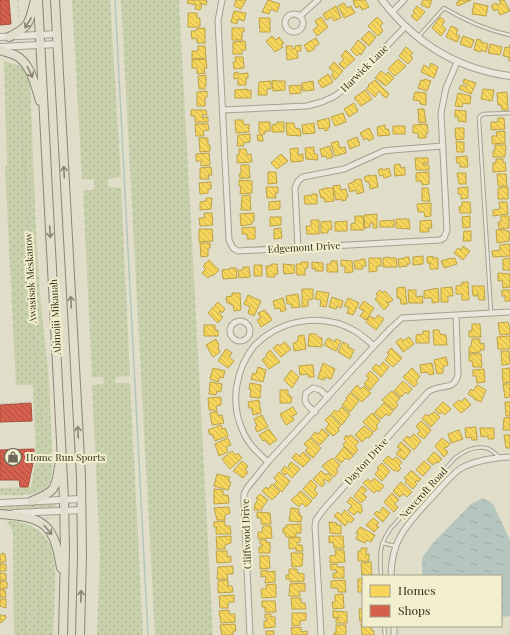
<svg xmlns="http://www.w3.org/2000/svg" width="510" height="635" font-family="'Playfair Display',serif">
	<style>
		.grass { fill: url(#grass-dots) }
		.water { fill: url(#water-ripples) }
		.homes { fill: url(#homes-back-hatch); stroke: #bba249 }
		.shops { fill: url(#shops-back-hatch); stroke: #a5503e }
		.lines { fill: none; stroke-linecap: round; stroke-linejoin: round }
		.stream { stroke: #b5c6be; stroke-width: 1.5 }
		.service-casing { stroke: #a5a193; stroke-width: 4.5 }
		.minor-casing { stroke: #a5a193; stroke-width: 7 }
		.tertiary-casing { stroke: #a5a193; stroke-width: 8 }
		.primary-casing { stroke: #8a8779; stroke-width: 10 }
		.path { stroke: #c1beb1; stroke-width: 1; stroke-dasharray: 3 2; stroke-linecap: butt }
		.service { stroke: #e8e7da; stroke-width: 2.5 }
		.minor { stroke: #e8e7da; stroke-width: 5 }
		.tertiary { stroke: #e8e7da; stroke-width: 6 }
		.primary { stroke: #e0decc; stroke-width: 8 }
		.oneway { stroke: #898474 }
		.labels { text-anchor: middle; stroke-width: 4; stroke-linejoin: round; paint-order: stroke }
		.street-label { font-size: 10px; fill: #322b1c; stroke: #f2efce }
		.poi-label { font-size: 10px; fill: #322b1c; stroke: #f2efce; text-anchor: start }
	</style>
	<defs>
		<pattern id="grass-dots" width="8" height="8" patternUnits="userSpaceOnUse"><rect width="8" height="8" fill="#c9d1ac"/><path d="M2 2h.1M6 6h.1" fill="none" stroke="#adb493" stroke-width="1.8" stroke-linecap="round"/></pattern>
		<pattern id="water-ripples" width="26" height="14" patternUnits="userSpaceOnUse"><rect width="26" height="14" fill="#b5c6be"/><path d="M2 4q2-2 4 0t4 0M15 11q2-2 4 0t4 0" fill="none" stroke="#9caaa3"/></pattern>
		<pattern id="homes-back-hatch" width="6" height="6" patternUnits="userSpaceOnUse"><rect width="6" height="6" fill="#f6d55c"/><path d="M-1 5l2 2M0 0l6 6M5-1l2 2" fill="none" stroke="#d3b74f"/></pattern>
		<pattern id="shops-back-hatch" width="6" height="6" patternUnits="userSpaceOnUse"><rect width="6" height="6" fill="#d6604d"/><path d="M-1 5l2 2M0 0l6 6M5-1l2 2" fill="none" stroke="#ae4f3f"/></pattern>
	</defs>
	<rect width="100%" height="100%" fill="#e0ddc9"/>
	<!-- grass -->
	<path class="grass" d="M72,0H110L121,177L108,179V187L121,188L130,376L115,377V383H130L143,635H97L100,554L92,385L104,384L103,377H92L83,190H94V179H82Z
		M121,0H179L213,635H155Z
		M4,61L23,67L30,82C33,143 34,204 38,264C40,310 48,355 50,400C50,413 55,474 50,482C40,498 17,495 0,495V488L31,487L36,458L33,385H16L5,167L7,165Z
		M55,504L56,507L0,510V506Z
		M14,521C54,528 56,554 55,589C54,604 54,620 53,635H14L13,533L11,527L6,522Z"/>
	<!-- water -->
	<path class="water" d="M483,498L493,504L510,540V616L501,617V576H422V558L432,544L471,504Z"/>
	<!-- homes -->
	<path class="homes" d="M188,0H205L207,1L206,5L200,3V5H202L200,10L195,9L196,5L187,3Z
		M236,0H246L241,9L234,6Z
		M268,0L280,4L277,12L271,9L269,14L262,12Z
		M355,0H365L369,7L362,10L360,6L356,8L353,1Z
		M423,0H432L429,8L421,5Z
		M458,0H471L458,6L456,3L459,2Z
		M499,0H504L510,11L500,15L497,9L494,11L491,6L496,3L497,5L501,3Z
		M344,3L347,8L351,6L355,13L344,18L338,6Z
		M474,3L488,6L486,16L472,14Z
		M336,6L341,18L334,21L332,17L326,20L323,14Z
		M417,6L425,12L417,21L411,16L415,13L413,11Z
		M234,11L246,13L244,21L238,19L237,24L231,22Z
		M188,13H197V18H200V27H188Z
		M321,17L328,27L317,36L313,30L318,26L315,21Z
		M377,17L383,23L380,26L383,31L378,36L368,26Z
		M440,17L445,21L442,25L446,29L441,36L432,28Z
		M259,18H270V32H260Z
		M451,26L458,29L456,34L460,36L457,42L446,37Z
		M205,28V43H197V38L192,39L191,31H196V29Z
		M232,28H244V32H242V40H232Z
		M369,31L376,37L369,46L361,39Z
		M272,36L276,40L279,37L284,43L281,45L283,47L275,52L266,41Z
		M463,36L474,40L471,48L460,44Z
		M316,38L319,44L314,47L315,49L308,52L304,45L307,44V43Z
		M477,39L481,40V42L488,44L486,52L481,50V52L474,50Z
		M358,40L366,47L361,55L360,53L357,56L351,50Z
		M245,41L246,50H242V54H233V42Z
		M490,44L502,47L500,55L488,53Z
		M510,44V61H509V57L503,56L505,47L509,48Z
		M301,45V51H297L298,58L287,60L286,46H292V49H295V46Z
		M198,46H205L206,58L192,59V51H198Z
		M406,47L413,53L410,56L413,58L408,64L399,56Z
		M346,50L355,59L344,69L339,64L344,59L341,56Z
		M235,57H243L244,68L234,69L233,62H236Z
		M206,59L207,68H204L205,73L197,74V68H192V60Z
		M398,59L406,66L395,76L388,69Z
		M334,62L343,71L335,80L331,75L334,72L329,68Z
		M431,63L438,67L434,78L421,72L424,65L429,68Z
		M381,71L386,75L388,72L394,78L386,86L375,78Z
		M238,72V74L248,73V78H246V85H238V78L234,79V73Z
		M328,74L333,82L322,88L318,81Z
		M206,75V86H205V89H199L198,76Z
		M424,79L431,81L427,91L418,88L421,80L424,81Z
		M464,79L476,83L471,94L459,89L461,85L466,87L467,85L463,83Z
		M276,80V81H285V90L273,91L272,81Z
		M375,80L389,94L386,98L382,95V94L379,91L375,97L366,89L369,86L368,85Z
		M271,81V89H267V95H258L259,82Z
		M313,81L314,90L303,91L302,83Z
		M301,85V93L290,94L289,86Z
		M247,89L248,91L251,90V98H235V90Z
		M483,89L494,90L492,101L481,99Z
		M365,90L372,99L361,106L354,98Z
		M207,91V97L205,98V106H197V92Z
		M415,92L426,93V105L420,104V101L413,100Z
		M507,92L508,110H502L501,105H498L497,93Z
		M458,93L471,96L470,104L463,103L462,107L455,106Z
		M354,103L358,111L349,117L344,109Z
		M418,109H424L426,122L419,123Z
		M191,110H206L207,115H202L203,118L208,117V122H195V116H191Z
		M455,110L466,111V122L458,121V117H455Z
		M343,113L346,122L335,126L331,117Z
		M329,118L330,127H328V130L325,131L324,128L319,129L317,121Z
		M498,118H504L505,129L491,130V122H498Z
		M235,120H243L244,125L249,124V132L236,133Z
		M259,122H270V131H265V134H262L263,141H258L257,135H261L259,132Z
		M277,122H284V132H272V125L277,124Z
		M286,123H294L295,128L300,129L301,136L287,135Z
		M314,123L315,133L303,134L302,125Z
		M195,124H208L209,130L203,131L204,136H196Z
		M427,124L428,133H426V138H418V133H413V125Z
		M385,125V129H388L390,135L378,136L377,127Z
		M393,126H405V134H393Z
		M369,128L374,138L369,141L367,138L364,140L360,133Z
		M455,128H464V139L456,140Z
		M505,131V143L492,144V136H497L496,132Z
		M250,134V142L243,143L244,146H237L238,135Z
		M357,137L360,145L350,149L347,141Z
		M199,138H208V145H210V151L200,152Z
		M338,141L340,148L345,147L346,153L335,156L331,143Z
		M456,142H464V152H457Z
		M495,145H506L505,157H493V151H495Z
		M330,146L333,157L327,159L326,156L322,157L320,149Z
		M314,147V154H317L318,160L306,159L305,148Z
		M298,148V155L303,154V161L291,162L290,149Z
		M239,149H246L247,155L251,154L252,162L237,163V155L239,154Z
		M209,153L210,165L201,166V161H196V154Z
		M281,154L288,161L277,169L271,163Z
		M467,156L468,167H460V163H457L456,157Z
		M415,158H428V163H423V165H429V170H416Z
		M496,159H503V163L505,162L506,171L493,172V163H496Z
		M400,164L401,168L405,167V175L395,176L394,165Z
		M241,165H249L250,178H240L239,174H241Z
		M211,167L212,175H208L209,179H200V168Z
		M382,168L383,170L389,168L391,176L384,178L383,175L380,176L378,170Z
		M268,172H276L277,183L268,184Z
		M429,172V184L422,185L421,181H416V173Z
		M457,173H466V184H459Z
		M497,174H506L507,186H498Z
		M370,175L371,176L376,175L378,187L370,189L369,182H366L364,177Z
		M361,179L364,192L357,194L356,190L350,192L348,184L354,182V180Z
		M239,180L252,181V193L240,194L241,186H239Z
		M211,182V189H208V193L200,194L199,183Z
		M340,185L341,190L346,189L348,197H346V200L342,201L341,199L336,200L333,186Z
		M266,187H278V193H275L276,198H267Z
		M468,187V198L461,199V194H458V188Z
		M508,187V199H498V188Z
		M324,188H333L334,201L325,202L324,198H321L319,190L324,189Z
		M422,188H428L430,201H422Z
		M312,194H317V204H305L304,196L312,195Z
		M250,195L251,210H241L242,196Z
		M206,198H212L211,209L200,210V202L206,201Z
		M280,201V209L269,210V202Z
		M462,202H470L471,213H460L459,207L462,206Z
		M499,202H507L508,214L493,216V210L500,209Z
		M431,203V216L425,217L424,212H418L417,204Z
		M204,213H212L213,225L200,226L199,218H205Z
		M254,213V221H252V224L241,226L240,214Z
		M377,214V228H373V223H370V227L365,228L364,215Z
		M355,216H363L364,230H351V224L355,223Z
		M470,216V227L463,228L462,217Z
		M501,216H509V228L499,229L498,222H501Z
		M270,217H281V225L270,226Z
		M396,219H409L410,229L396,228Z
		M311,220H319V234H307L306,226H311Z
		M394,220V227H380V221Z
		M431,220L432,228H428L429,232H420V221Z
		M331,221L332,229L328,230V233H321V222Z
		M347,221V231H335V222Z
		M255,227V239H247V234H242V228Z
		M281,228L282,238L274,239V229Z
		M199,229H212L213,241L199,242Z
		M496,230H505L506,231H509L510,238H509V241L497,243Z
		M464,231H471V241H463Z
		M200,243H210V248H208V256L201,257Z
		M510,244V256L493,257L492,251L500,250V245Z
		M463,246L470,251L463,260L454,253L458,248L461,250Z
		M423,256V264L413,265V257Z
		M433,256V258H438V269H430V263H427V257Z
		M389,257V258H396L397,267H383V258Z
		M405,257H409L410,264H407V266L399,267L398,259L405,258Z
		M369,258H381V266H377V271L369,272Z
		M451,258V259L455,258L457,264L444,268L441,261Z
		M510,258V270H503V259Z
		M361,259H365L366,266H362L363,269H355L354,261L361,260Z
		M209,260L219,270L213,276L211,275L208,278L202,273L206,269L203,266Z
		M341,260L352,261L353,272L345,273V266H341Z
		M331,261H337L338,272H327V264H331Z
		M301,262H308V268H305V275H297L296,264H301Z
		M312,262L323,263V271H315V268L312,269Z
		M271,264H277L278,274H275V277H267L266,266H271Z
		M283,264L294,265L295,273L284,274Z
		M254,265H262V276H254Z
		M243,267H249L250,277L239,278L238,270H243Z
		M230,268H236L237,278L223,279L222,270L230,269Z
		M498,273L510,274V287L503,288L502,280L498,281Z
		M462,282H468L469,300H462V294H456V286L462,285Z
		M472,286H484L485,300H479L478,294H477V296H473Z
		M405,287L407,304H401L400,298H397V288Z
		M452,287L453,296H448V302H441V288Z
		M438,288L439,302L432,303V298H424V291Z
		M302,289H313V299L308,300V306L302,307Z
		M380,290L382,293L385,291L393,300L389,303L386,301L389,305L384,310L375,299L378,296L376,294Z
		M408,290H416V297L422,296L423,303H409Z
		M502,290H510V301H505V296H502Z
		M317,291L329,293L326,307L320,306L321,300L315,299Z
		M232,293H240L241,310L234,311L233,305H231L230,303H227L226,297L232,296Z
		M298,294L300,307L292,308L291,304H287L286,296Z
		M248,295L261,301L254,316L248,313L250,307L244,304Z
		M332,297L343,301L341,308L337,306L336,309L329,307Z
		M283,298L286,310L281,312L280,308L275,309L273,301Z
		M348,298L359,303L353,315L347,313L349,308L344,306Z
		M364,301L374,308L366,320L360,316L364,311L359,308Z
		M218,302L225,309L222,313L220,311L219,313L223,317L218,323L208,313Z
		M265,310L267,314L268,313L272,320L261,327L257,320L261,318L258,313Z
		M378,315L384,319L376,330L366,322L370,316L375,319Z
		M508,322L509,326H510V334L500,335L498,323Z
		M472,324H480L481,337H469V331H472Z
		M204,325H215V329H214V330H218V336H204Z
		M433,330H439L440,334L446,335L447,345H434Z
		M423,331H429V343H416V335L423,334Z
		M309,334H316L318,337L322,338V347L308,346Z
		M304,335L306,349L294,351L293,343L297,342V341L298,340V336Z
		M510,336V349H498L497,337Z
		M409,337L414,344L403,352L396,342L401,338L403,341Z
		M328,338L335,342L336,339L341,341L336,351L324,345Z
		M216,339L219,345L218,348L220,352L213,357L206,345Z
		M472,339H480V344L484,343V350H480V352L469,353V347H471Z
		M285,342L291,349L281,357L273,348L278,344L279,346Z
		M343,342L349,345L348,347L354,350L350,359L338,352Z
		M391,348L402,358L393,367L385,360L389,355L387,353Z
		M226,349L232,353L229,357L234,361L228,368L218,361Z
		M270,350L280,362L269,369L262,360L267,356L266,354Z
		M501,351H509L510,364L502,365Z
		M469,354H481L482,367H473L472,361H469Z
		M446,357L448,365L444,366L443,368V373L437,374L434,360Z
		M383,362L389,367L381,377L372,369L376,364L379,367Z
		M323,363L335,369L331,379L325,377L324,380L318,378Z
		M432,363L434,374L429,375L428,372L421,373L420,365Z
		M308,365H313L314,377H308V374L300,375L299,366Z
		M258,367L266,370L263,382L251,379L253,373L256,374Z
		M213,368L225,371L223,378L220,377L218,382L210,379Z
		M412,368L420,376L416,381L418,383L414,387L403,377Z
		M510,368V382L503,383L502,369Z
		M484,369L485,382L477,383L476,376H473V370Z
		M291,370L299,377L292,388L284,380Z
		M370,371L379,379L370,390L364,384L369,378L366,376Z
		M403,381L412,389L408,394L406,392L401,397L394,391Z
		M210,382L222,384L221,391L220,392L217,391L216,395L209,394Z
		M250,383L261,385L260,398L250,397L251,390L249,389Z
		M503,384H510V397L505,398Z
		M357,385L361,389L364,386L371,393L362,402L351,392Z
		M477,385L486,390L481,402L474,399V398L468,394L471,389L473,391Z
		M280,390H288V395H290V397H292L291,403H280Z
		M392,391L400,398L396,403L398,405L394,410L382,400Z
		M350,393L359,401L350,412L342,405L347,399L346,398Z
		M221,397V405L216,406L217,410H209L208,398Z
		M465,398L471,405L461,413L453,405L459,400L461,402Z
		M259,400L261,413L253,415L252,408H249L248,402Z
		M443,402L451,409L445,415L442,412L440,414L435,410Z
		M505,402H510V415L506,416Z
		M384,403L393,411L389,416L386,414L381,419L374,413Z
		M293,407L297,414L292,416L294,420L286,425L280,414Z
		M342,407L350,414L342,425L331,414L335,410L337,412Z
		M217,411L218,416L222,415L224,423L212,425L210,413Z
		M434,412L440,417L431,427L422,419L426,414L428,416Z
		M372,413L380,421L376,426L378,428L374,432L363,422Z
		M262,415L268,427L257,432L255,427L257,426L254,419Z
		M330,415L341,426L338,428L339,431L333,436L325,429L329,424L325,420Z
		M510,417V430H503L504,418Z
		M421,421L431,430L424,439L417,434L420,431L416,426Z
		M221,425L222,429L225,428L228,436L215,441L212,434L210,435L208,430Z
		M364,426L373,433L369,438L367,437L362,442L355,435Z
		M476,427L477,440H472L471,437L466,438L465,428Z
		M480,428H494V439H488V436L481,437Z
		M269,429L277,440L269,445L266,441L264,440L263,441L259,435Z
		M322,429L329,435L320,445L311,437L315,432L318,434Z
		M459,430L463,439L451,443L448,434Z
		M414,434L421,441L414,450L403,440L407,436L410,438Z
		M346,435L348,437L351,435L359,442L355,446L358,450L354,455L343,445L346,441L344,439Z
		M504,435H510V448H506Z
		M228,438L231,445L226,447L228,452L219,456L215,444Z
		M310,438L321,448L313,458L305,451L308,448L304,444Z
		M442,438L450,444L446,448L445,447L444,448L448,452L444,457L435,446Z
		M401,442L411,451L404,460L396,454L399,450L400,451L401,450L397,447Z
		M344,447L353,456L349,460L346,458L341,463L335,458Z
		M232,451L236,455L238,453L242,458L230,469L222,459Z
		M303,452L311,459L303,467L292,458L296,453L300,457V455Z
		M434,452L442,459L438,463L436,462L433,465L427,460Z
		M388,456L393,460L396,457L402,462L399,466L401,468L398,472L395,470L394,471L383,461Z
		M332,458L340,465L336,470L338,472L334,477L322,466Z
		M242,461L248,466L245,470L248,472L243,478L233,471Z
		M424,461L431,467L423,476L416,470Z
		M291,462L300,469L292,478L287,473L285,475L281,471L285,466L289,470L290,468L288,466Z
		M382,463L390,471L382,481L375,474L379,469L377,468Z
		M321,471L326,475L328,473L332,478L329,482L324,479L323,480L325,483L322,487L313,479Z
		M411,471H412L421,479L418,482L417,480L415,482L417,484L413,489L405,482L407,480L404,478Z
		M279,472L290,481L282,492L274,484L277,481L274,478Z
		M217,474L230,477L228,481L231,482L228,490L214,486Z
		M374,478L384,486L379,492L377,490L374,493L363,483L368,479L371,482Z
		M311,480L317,486L315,489V491L318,494L313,499L303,489Z
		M401,482L412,492L407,497L404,494L399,497L393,491Z
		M272,484L280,492L272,500L262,491L266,487L268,489Z
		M362,486L367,490L363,494L367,497L361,503L354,496Z
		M214,489L223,490V495H228L229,503L214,504Z
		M301,491L312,501L306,507L302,503L299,507L291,500Z
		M392,493L399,500L394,504L398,507L394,512L384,502Z
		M260,494L268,500L262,508V510H254L255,504L258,499L256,498Z
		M351,497L362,506L361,508L363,510L360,514L358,511L354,515L348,510L352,506L347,502Z
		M229,507L230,513L225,515V520H217L214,508Z
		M383,507L390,513L383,522L374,514L377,511L379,513Z
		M291,508L299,509L298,513H300L299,516H302L301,522L289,521Z
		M345,510L354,519L351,523L349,521L345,526L334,516L338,512L341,515Z
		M257,512L270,513L271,524H261V518H257Z
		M373,518L379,523L376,525L379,527L374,532L366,525Z
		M225,521V526H230L231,534H216V528L217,527H214V522Z
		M329,522L337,523L336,525H341V534L330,533Z
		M301,524V533H296V537H286L285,533H283V528H286V525Z
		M263,526H271L272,538L258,539V532H262Z
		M360,527L375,535L371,542L367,540L365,543L356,539L358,534L356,533Z
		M231,536V543L225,545V549H217L216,537Z
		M329,536H343L344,548H334L333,542L329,543Z
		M300,537V542L297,543V545H302L303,551H296V548L289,549V538Z
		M260,540H266L267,543L270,542V553H259V547H262V544H260Z
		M361,548H367L366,555L369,554V561H358V551H361Z
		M335,550H344L345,562L330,563V556L336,555Z
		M216,551H227V557L231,556V562L217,563Z
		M2,553L5,554L6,561L0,563V556Z
		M291,553H303L302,566L292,567Z
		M260,556H269L270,568L260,569Z
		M371,562L372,575H362L361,563Z
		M0,564H6V571H0Z
		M337,564V567H344V578H333V573H337L336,570H331L330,565Z
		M233,566V574H227L228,579H217L218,567Z
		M289,569H297L298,573L304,574V581L290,582V579H286V575H289Z
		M267,570V572L275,571V582L265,583L266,576L261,577V571Z
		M0,573L6,574V580H0Z
		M358,579H363V592H358Z
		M228,580V585L227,586H232L233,592L218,593V581Z
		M345,580L346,592H338V588H331V581Z
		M0,581L7,582V588L0,589Z
		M305,583V591H299L300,596H289L290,584Z
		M276,584V597L262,598L261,589H266V585Z
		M0,590H5L6,597H0Z
		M343,594L344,608L333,609L332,602H335V595Z
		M234,595V602H229L228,604V608H220L219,596Z
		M291,598H301V603H305L306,609H292Z
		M0,599H6V608L0,606Z
		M262,601H275L276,612H265V607H262Z
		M359,609H363V622H360Z
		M229,610V614H235V622L221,623L219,611Z
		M333,611L347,612V623H336V619H339V617L333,618Z
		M292,613H306V620L300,621V625L292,626Z
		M0,614L2,616L5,615L6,616V618L1,623L0,622Z
		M265,614H271V617H275V627L264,628V621H267V618H265Z
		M235,624L236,631H233V635H222L220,625Z
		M361,624H363V626H371L372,631H374V635H362Z
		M336,625H346V635H334V633H336Z
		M301,627V632L307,631V635H292L291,628Z
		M266,631H274V635H266Z"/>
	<!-- shops -->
	<path class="shops" d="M0,0H9L11,24L0,25Z
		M31,403L32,421L0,422V405Z
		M34,449V458L28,487H20L19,480H0V450Z"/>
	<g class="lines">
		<!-- stream -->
		<path class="stream" d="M115,0L148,635"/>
		<defs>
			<path id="service" d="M418,37L444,8C466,21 486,30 510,35
				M491,312L479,120V117L483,114L510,113
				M382,543L395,546
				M381,576C380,555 378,546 391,528L455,458C464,451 477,445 489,449C493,451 496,454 499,457
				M384,626L385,635"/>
			<path id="minor" d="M222,0L218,21L229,240L233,248L238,251L440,240L444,238L447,230L441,113L446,88L457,62
				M392,12L404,0
				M285 23a9 9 0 1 1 18 0a9 9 0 1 1-18 0Z
				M300,16L318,0
				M223,110L307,106L322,102L335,96L347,87L405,27
				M298,248L295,188L298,181L303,177L344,169L384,151L392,150L443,146
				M230 331a10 10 0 1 1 20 0a10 10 0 1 1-20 0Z
				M315,412C307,405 303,403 306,393L313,388L320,390L328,397
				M268,462C258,453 247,443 242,429C230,402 236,369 254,346C257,343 260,341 263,338C289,318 326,314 355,331C362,335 368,341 374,346
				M391,576C391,537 410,522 434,495C442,487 450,476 460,469C475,460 493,458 510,457
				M394,626V635
				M250,635L244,502V494L247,488L268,462L374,346L391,328L402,318L510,312
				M321,635L315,526L316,520L323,510L428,392C440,383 455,392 458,374L456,315"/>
			<path id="tertiary" d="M382,0C415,43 456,69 510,76
				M0,37L57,34
				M0,47L58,44
				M0,503L81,499
				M14,513L82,510"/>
			<path id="primary" d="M38,0L64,499L65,551L63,635
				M55,0L81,477L82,555L80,635
				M9,37C31,26 29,22 35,0
				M0,50C5,52 10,53 15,55C31,63 35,85 40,101
				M32,501C54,492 56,490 59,466
				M0,514C44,517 54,523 61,568"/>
		</defs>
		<!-- service casing -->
		<use href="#service" class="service-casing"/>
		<!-- minor casing -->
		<use href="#minor" class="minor-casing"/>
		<!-- tertiary casing -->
		<use href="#tertiary" class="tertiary-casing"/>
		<!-- primary casing -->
		<use href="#primary" class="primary-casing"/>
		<!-- path -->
		<path class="path" d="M18,0L19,21
			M18,65L32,295V332L38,371L42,436L45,477L48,484
			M0,404L31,402
			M46,518H53
			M37,529L38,537L42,550L41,582L38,635
			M24,635C25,617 24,566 36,554C38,552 40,551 41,550"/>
		<!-- service -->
		<use href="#service" class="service"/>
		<!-- minor -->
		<use href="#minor" class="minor"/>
		<!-- tertiary -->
		<use href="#tertiary" class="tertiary"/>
		<!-- primary -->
		<use href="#primary" class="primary"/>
	</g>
	<!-- one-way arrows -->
	<defs><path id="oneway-shaft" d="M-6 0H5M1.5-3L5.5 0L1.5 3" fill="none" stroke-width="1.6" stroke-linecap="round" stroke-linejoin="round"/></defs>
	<g class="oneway">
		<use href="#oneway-shaft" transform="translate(28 23) rotate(122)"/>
		<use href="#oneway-shaft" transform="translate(30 72) rotate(64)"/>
		<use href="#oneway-shaft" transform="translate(64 172) rotate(-93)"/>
		<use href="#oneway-shaft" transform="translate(50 232) rotate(87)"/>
		<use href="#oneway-shaft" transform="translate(71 302) rotate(-93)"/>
		<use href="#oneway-shaft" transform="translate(78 432) rotate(-93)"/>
		<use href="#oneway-shaft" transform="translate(48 530) rotate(50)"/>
		<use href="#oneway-shaft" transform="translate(81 596) rotate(-88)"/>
	</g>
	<!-- icons -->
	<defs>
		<symbol id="shop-ring" viewBox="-11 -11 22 22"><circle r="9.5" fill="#f2efce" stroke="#6f6959" stroke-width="1.5"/><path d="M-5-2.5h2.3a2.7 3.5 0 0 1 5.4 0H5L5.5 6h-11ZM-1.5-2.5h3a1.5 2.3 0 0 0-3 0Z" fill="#6f6959"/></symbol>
	</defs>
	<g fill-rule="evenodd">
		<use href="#shop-ring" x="3" y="447" width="20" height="20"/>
	</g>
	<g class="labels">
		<!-- street labels -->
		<g class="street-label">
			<text transform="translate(364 68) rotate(-45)" y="4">Harwick Lane</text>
			<text transform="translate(304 247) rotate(-3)" y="4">Edgemont Drive</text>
			<text transform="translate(30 278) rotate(-93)" y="4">Awasisak Mēskanow</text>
			<text transform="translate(55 317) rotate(-93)" y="4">Abinojii Mikanah</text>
			<text transform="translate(366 461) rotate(-48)" y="4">Dayton Drive</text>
			<text transform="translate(423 493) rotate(-48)" y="4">Newcroft Road</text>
			<text transform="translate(246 534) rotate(-92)" y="4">Cliffwood Drive</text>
		</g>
		<!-- poi labels -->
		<g class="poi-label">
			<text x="26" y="461">Home Run Sports</text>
		</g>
	</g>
	<!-- legend -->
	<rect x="362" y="575" width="140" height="52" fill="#f2efce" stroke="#a5a187"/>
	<rect x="370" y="585" width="20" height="12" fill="#f6d55c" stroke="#a5a187"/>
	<text x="398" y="595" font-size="12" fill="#322b1c">Homes</text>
	<rect x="370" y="605" width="20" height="12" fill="#d6604d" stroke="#a5a187"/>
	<text x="398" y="615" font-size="12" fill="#322b1c">Shops</text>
</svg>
